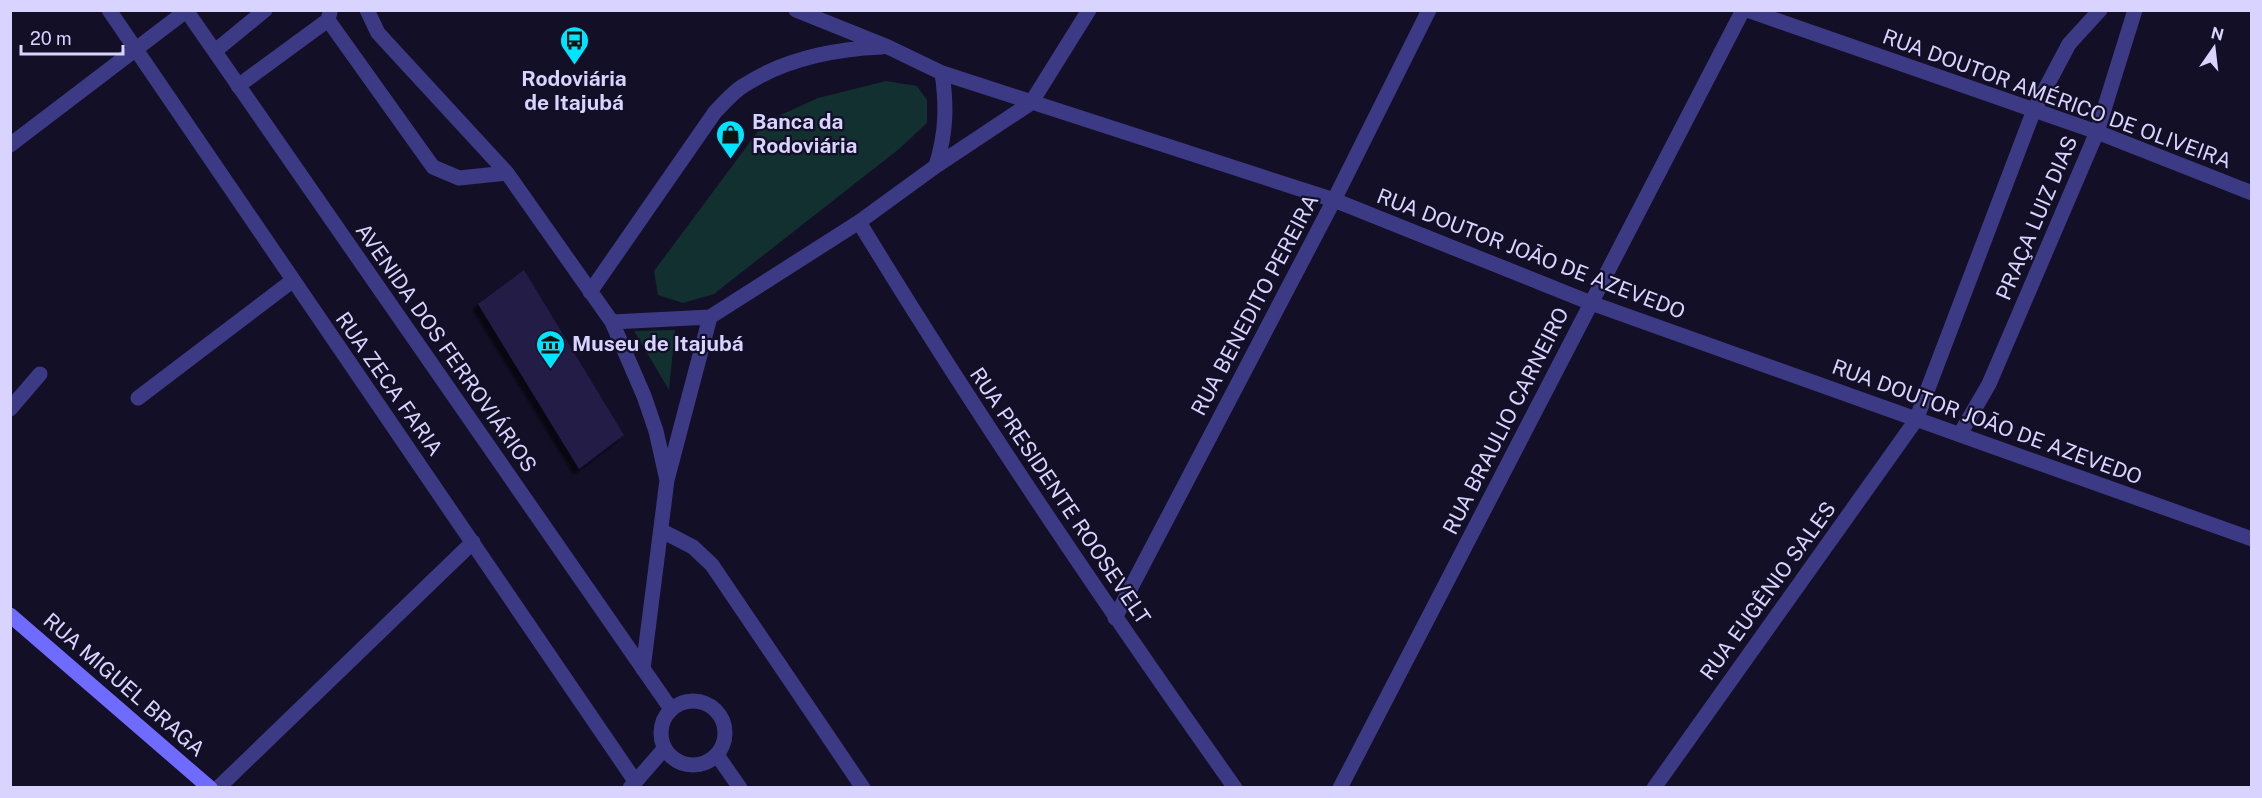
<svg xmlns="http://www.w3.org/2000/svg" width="2262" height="798" font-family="'Public Sans',sans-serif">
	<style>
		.green { fill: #12302f }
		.building { fill: #241b47; filter: url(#shadow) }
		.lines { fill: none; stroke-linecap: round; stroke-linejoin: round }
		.service { stroke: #3d3a85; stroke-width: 15 }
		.minor { stroke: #3d3a85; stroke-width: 15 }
		.tertiary { stroke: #3d3a85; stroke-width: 15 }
		.secondary { stroke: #6f6bff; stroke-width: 15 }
		.labels { text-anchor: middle; stroke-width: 4.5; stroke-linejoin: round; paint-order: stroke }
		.poi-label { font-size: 21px; font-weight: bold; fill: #d9d4ff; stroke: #130f26; text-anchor: start }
		.street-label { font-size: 21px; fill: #d9d4ff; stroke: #130f26 }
	</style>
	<defs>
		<filter id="shadow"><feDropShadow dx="-5.5" dy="5.5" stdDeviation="1.5" flood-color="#0009"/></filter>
	</defs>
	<rect width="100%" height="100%" fill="#130f26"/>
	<!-- green -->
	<path class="green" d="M886,81L917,86L927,100V123L899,149L714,294L683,303L658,295L654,271L765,122L818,98Z
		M675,330L669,390L634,331Z"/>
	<!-- building -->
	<path class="building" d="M524,270L624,435L579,469L478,304Z"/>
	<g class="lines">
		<!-- service -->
		<path class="service" d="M138,398L292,281
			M10,409L40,374"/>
		<!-- minor -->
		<path class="minor" d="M109,10L635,781
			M367,10L378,33L507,173L612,322L644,396L656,431L667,480
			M796,10L888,47L942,73L1334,200L1591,303L2252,539
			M1747,10L2097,132L2252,193
			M328,20L433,167L459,178L507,173
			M215,51L265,10
			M238,86L328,20L330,12
			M10,145L186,11
			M936,166C946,133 947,107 942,73
			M859,222C977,416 1104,603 1235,788
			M590,292L715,112C724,103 733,92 743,86C784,59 834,49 882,47
			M612,322L710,317L859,222L936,166L1031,103L1089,10
			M1960,434L1989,384L2097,132L2135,10
			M662,531L693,547L712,565L863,788
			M1115,618L1334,200L1429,10
			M643,669L667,480L710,317
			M218,788L473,542
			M1340,788L1743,10
			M1654,788L1916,420L2034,110L2069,44L2100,10"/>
		<!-- tertiary -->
		<path class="tertiary" d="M186,10L671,709
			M661 733a32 32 0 1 1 64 0a32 32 0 1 1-64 0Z
			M717,755L740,788
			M630,788L664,749"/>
		<!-- secondary -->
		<path class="secondary" d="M10,615L210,788"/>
	</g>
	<!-- icons -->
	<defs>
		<symbol id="bus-pin" viewBox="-11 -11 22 30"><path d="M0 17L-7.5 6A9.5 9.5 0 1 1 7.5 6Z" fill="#00e5ff" stroke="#130f26"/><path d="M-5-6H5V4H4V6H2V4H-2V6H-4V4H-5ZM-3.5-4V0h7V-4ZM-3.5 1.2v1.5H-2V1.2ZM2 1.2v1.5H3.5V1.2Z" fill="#111"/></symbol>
		<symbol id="shop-pin" viewBox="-11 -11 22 30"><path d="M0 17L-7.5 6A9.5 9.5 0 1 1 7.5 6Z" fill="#00e5ff" stroke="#130f26"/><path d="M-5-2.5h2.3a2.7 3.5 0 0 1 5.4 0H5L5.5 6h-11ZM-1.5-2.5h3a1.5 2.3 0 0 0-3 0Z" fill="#111"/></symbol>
		<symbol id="museum-pin" viewBox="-11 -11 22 30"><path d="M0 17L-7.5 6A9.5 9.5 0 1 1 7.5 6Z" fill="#00e5ff" stroke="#130f26"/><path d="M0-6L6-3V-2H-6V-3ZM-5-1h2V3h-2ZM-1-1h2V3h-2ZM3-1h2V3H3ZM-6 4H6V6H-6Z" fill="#111"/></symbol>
	</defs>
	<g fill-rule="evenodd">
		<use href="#bus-pin" x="558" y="24" width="33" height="45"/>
		<use href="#shop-pin" x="714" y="118" width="33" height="45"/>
		<use href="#museum-pin" x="534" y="328" width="33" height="45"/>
	</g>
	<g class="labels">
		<!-- poi labels -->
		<g class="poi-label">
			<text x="574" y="86" text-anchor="middle">Rodoviária<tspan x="574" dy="24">de Itajubá</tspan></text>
			<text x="752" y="129">Banca da<tspan x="752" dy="24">Rodoviária</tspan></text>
			<text x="572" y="351">Museu de Itajubá</text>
		</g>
		<!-- street labels -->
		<g class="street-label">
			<text transform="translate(2057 99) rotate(20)" y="7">RUA DOUTOR AMÉRICO DE OLIVEIRA</text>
			<text transform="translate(2037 218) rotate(-67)" y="7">PRAÇA LUIZ DIAS</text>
			<text transform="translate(1531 254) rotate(21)" y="7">RUA DOUTOR JOÃO DE AZEVEDO</text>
			<text transform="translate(1255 305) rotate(-62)" y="7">RUA BENEDITO PEREIRA</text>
			<text transform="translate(446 348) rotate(55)" y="7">AVENIDA DOS FERROVIÁRIOS</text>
			<text transform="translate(389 384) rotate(55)" y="7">RUA ZECA FARIA</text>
			<text transform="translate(1506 421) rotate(-63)" y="7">RUA BRAULIO CARNEIRO</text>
			<text transform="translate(1987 422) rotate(20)" y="7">RUA DOUTOR JOÃO DE AZEVEDO</text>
			<text transform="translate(1060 496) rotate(56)" y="7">RUA PRESIDENTE ROOSEVELT</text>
			<text transform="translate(1768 591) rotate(-54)" y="7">RUA EUGÊNIO SALES</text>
			<text transform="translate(124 685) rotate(41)" y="7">RUA MIGUEL BRAGA</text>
		</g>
	</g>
	<!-- border -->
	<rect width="2262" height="798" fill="none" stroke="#d9d4ff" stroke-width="24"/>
	<!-- north arrow -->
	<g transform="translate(2214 48) rotate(14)" stroke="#130f26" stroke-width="4.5" paint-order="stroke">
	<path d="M0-4.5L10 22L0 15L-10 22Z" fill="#d9d4ff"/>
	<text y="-9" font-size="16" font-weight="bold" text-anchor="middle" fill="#d9d4ff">N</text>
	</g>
	<!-- scale -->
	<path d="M21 45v9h102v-9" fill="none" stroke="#d9d4ff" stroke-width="3"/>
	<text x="30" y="45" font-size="18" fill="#d9d4ff" stroke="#130f26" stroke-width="4.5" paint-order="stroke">20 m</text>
</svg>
